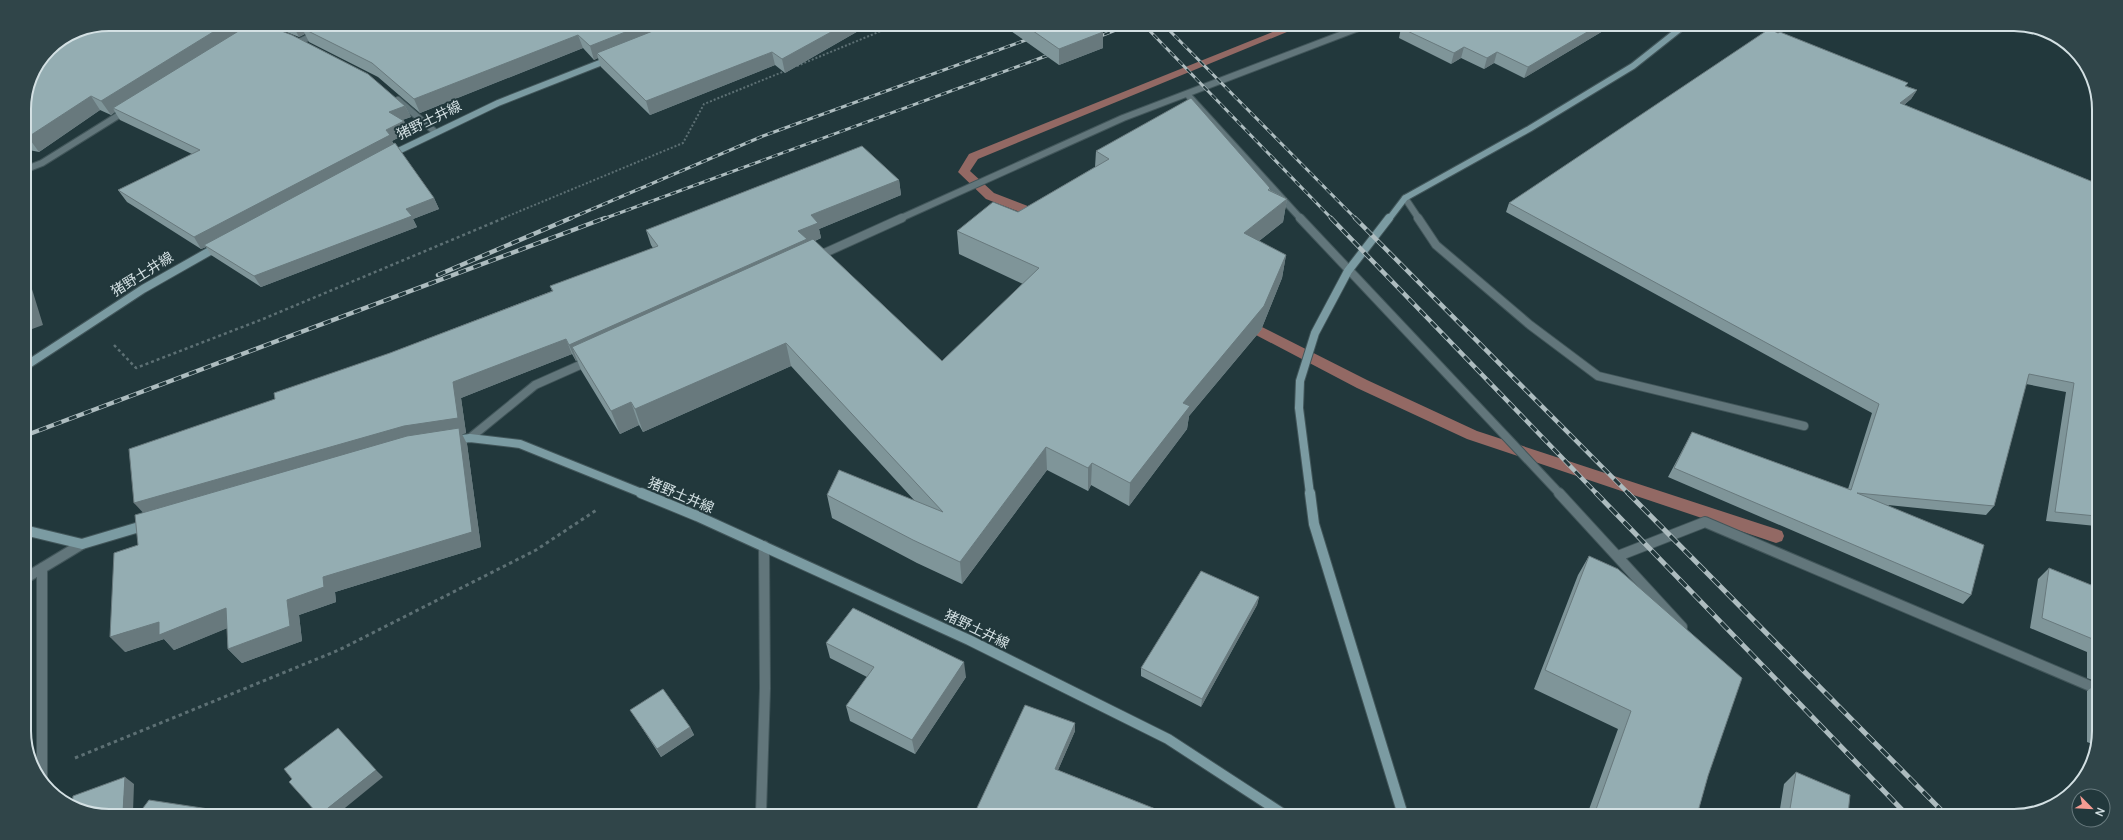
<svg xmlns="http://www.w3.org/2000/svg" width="2123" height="840" font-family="Manrope,'Noto Sans JP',sans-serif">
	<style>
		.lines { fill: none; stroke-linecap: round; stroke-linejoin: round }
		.stream { fill: #936964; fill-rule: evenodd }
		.lane-far2-casing { stroke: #42565a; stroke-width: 8 }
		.lane-far1-casing { stroke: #42565a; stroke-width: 10 }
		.lane-casing { stroke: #42565a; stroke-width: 12 }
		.street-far2-casing { stroke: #42565a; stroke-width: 8 }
		.street-far1-casing { stroke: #42565a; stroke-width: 10 }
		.street-casing { stroke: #42565a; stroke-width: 12 }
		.secondary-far2-casing { stroke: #42565a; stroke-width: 8 }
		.secondary-far1-casing { stroke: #42565a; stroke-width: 10 }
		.secondary-casing { stroke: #42565a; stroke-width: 12 }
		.path-far2 { stroke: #5d7074; stroke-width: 2; stroke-dasharray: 2 2; stroke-linecap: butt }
		.path-far1 { stroke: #5d7074; stroke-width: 2.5; stroke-dasharray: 3 3; stroke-linecap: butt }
		.path { stroke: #5d7074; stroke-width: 3; stroke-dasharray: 3.5 3.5; stroke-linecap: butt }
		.lane-far2 { stroke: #62767b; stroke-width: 6 }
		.lane-far1 { stroke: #62767b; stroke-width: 8 }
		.lane { stroke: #62767b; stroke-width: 10 }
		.street-far2 { stroke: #62767b; stroke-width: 6 }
		.street-far1 { stroke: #62767b; stroke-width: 8 }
		.street { stroke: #62767b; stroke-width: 10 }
		.secondary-far2 { stroke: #7b9ba2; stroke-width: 6 }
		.secondary-far1 { stroke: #7b9ba2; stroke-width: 8 }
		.secondary { stroke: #7b9ba2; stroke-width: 10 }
		.rail-far2-casing { stroke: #adbcbf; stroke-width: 3 }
		.rail-far1-casing { stroke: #adbcbf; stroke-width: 4.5 }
		.rail-casing { stroke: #adbcbf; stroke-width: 5 }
		.rail-far2 { stroke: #22383c; stroke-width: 2; stroke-dasharray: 6; stroke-linecap: butt }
		.rail-far1 { stroke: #22383c; stroke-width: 3; stroke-dasharray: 8; stroke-linecap: butt }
		.rail { stroke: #22383c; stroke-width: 3.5; stroke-dasharray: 10; stroke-linecap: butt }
		.wall { fill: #7f9599 }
		.shaded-wall { fill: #68797d }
		.building { fill: #94adb2; stroke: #68797d }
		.labels { text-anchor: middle; stroke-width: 4; stroke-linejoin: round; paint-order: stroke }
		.street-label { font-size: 14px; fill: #d3e0e3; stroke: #22383c }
		.rim { fill: none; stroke: #d3e0e3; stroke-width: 2 }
	</style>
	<rect width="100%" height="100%" fill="#22383c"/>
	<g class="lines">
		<!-- stream -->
		<path class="stream" d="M1285,27H1299L978,159L970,171L994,193L1046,213L1048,216L1046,219H1038L986,199L958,172L969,154Z
			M1242,317L1367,380L1477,431L1782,531L1784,536L1782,541L1776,543L1467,439L1357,388L1237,325L1235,322L1237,319Z"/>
		<defs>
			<path id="lane-far2" d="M1405,198L1419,219"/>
			<path id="lane-far1" d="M1418,218L1436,245L1530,325L1598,376L1804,426"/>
			<path id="lane" d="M761,813L765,688L764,546"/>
			<path id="street-far2" d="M299,42L316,34
				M1187,94L1301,219
				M398,100L434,131
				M24,170L42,163L127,110
				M899,219L1123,118L1361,27"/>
			<path id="street-far1" d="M1300,218L1560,494
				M818,256L902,218
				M470,438L535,385L589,361"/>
			<path id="street" d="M1559,493L1682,627
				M1618,556L1705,522L2095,688
				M42,568V784
				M24,579L82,544"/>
			<path id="secondary-far2" d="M390,155L498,103L610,59
				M1389,219L1405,198L1529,129L1633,66L1681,28"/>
			<path id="secondary-far1" d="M24,367L143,289L217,247
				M455,440L470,438L520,444L644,494
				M1310,494L1299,408L1300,381L1315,333L1348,271L1389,218"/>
			<path id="secondary" d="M641,493L697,516L969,640L1168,739L1283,814
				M1310,493L1314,524L1403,815
				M24,530L82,544L146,525"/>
		</defs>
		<!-- lane-far2 casing -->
		<use href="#lane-far2" class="lane-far2-casing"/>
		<!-- lane-far1 casing -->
		<use href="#lane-far1" class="lane-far1-casing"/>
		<!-- lane casing -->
		<use href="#lane" class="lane-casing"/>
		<!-- street-far2 casing -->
		<use href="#street-far2" class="street-far2-casing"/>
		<!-- street-far1 casing -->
		<use href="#street-far1" class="street-far1-casing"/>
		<!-- street casing -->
		<use href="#street" class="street-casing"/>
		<!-- secondary-far2 casing -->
		<use href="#secondary-far2" class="secondary-far2-casing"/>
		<!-- secondary-far1 casing -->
		<use href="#secondary-far1" class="secondary-far1-casing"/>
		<!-- secondary casing -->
		<use href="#secondary" class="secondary-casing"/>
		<!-- path-far2 -->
		<path class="path-far2" d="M797,66L893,26
			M501,219L683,143L704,104L785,71"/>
		<!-- path-far1 -->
		<path class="path-far1" d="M114,345L136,368L263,319L504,218"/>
		<!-- path -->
		<path class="path" d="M75,758L339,650L536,550L598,509"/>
		<!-- lane-far2 -->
		<use href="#lane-far2" class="lane-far2"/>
		<!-- lane-far1 -->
		<use href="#lane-far1" class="lane-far1"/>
		<!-- lane -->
		<use href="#lane" class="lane"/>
		<!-- street-far2 -->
		<use href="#street-far2" class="street-far2"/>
		<!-- street-far1 -->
		<use href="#street-far1" class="street-far1"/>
		<!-- street -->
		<use href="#street" class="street"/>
		<!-- secondary-far2 -->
		<use href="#secondary-far2" class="secondary-far2"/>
		<!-- secondary-far1 -->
		<use href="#secondary-far1" class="secondary-far1"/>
		<!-- secondary -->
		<use href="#secondary" class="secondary"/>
		<defs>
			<path id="rail-far2" d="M1145,26L1332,219
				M1166,27L1356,219
				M1093,39L1126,26
				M569,219L763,136L1034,37
				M603,219L1057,52"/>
			<path id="rail-far1" d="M1331,218L1597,494
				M1355,218L1629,494
				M438,275L571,218
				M24,436L605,218"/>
			<path id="rail" d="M1596,493L1908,816
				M1628,493L1947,816"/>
		</defs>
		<!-- rail-far2 casing -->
		<use href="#rail-far2" class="rail-far2-casing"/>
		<!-- rail-far1 casing -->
		<use href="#rail-far1" class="rail-far1-casing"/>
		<!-- rail casing -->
		<use href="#rail" class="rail-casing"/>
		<!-- rail-far2 -->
		<use href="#rail-far2" class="rail-far2"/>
		<!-- rail-far1 -->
		<use href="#rail-far1" class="rail-far1"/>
		<!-- rail -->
		<use href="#rail" class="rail"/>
	</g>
	<!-- wall -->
	<path class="wall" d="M109,24H246L247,26L405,106L411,117L402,120L404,121L409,132L392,141L394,144L434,198L439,209L413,219L417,227L261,287L211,255L206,247L201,249L127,202L118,190L192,154L120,120L115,112L111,115L100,110L39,152L24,149V103Z
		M266,24L867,26L785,73L775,65L650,115L601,67L598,58L594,60L583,48L420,113L378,77L309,42L305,34L299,37Z
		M1004,26H1095L1103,32V48L1059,65Z
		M1401,28H1608L1524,78L1494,63L1484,69L1461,58L1451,64L1399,38Z
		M1778,33L1908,83L1906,86L1917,90L1911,99L1904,105L2098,184L2096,526L2046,521L2066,392L2026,384L1994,506L1986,515L1888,505L1971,595L1963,604L1668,477L1692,432L1848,489L1872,413L1506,212L1509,203Z
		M1096,151L1270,188V190L1287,199L1283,222L1259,241L1286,255L1282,278L1261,330L1189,416L1187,429L1129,506L1091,485L1088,491L1047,470L962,584L917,563L832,518L827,495L914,500L791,366L643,432L639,425L620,434L581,370L577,360L576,361L572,354L461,398L466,433L462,434L467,444L481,547L335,592L336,602L299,615L302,641L242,663L228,649L227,628L174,650L164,639L125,652L138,545L143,513L275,399L390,353L552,291L550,286L653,248L651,245L646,230L899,180L901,195L819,229L821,238L815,241L942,361L1023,284L959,254L957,231L1018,212L1095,167Z
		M1589,556L1708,776L1697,815H1587L1618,729L1534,689L1578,575Z
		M2049,568L2096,587L2095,681L2087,678V652L2030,628L2038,579Z
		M1259,597L1257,605L1201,707L1141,676V668Z
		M826,643L966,677L915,754L850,721L846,706L867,677L830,658Z
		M2095,685V745L2087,742V691Z
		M630,710L690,727L694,735L661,757L635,717Z
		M1075,723V731L1058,770L1168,814H977V808Z
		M1796,772L1848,814L1853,816L1779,815L1784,784Z"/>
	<!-- shaded-wall -->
	<path class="shaded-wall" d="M226,24H246L248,29L113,108L115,112L111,115L101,101Z
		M292,24L325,25L302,28L305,34L299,37Z
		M643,25H682L597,53L598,58L594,60L590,46Z
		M842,26H867L785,73L782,59Z
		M1594,28H1608L1524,78L1528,67Z
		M1103,32V48L1059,65V49Z
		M578,35L583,48L420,113L414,99Z
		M1464,47L1461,58L1451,64L1454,53Z
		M772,52L775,65L650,115L646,101Z
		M1497,52L1494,63L1484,69L1487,58Z
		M1917,90L1911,99L1895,112L1900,103Z
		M91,96L100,110L39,152L28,137Z
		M405,106L411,117L394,123L389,112Z
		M404,121L409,132L392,141L395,147L204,245L206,247L201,249L194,237L386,130Z
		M899,180L901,195L819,229L821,238L572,347L577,360L576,361L569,345L798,231L811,215Z
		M434,198L439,209L413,219L417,227L261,287L254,276L406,209Z
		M1287,199L1283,222L1240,256L1244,233Z
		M1286,255L1282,278L1261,330L1189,416L1187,429L1129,506L1130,483L1183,403Z
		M24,263L43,325L24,332Z
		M566,339L572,354L461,398L466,433L462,434L467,444L481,547L335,592L336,602L299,615L302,641L242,663L228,649L290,626L148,518L134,503L453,382Z
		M786,343L791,366L643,432L635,409Z
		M631,402L639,425L620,434L611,411Z
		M1046,447L1047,470L962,584L960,562Z
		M1092,463L1091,485L1088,491V468Z
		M1259,597L1257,605L1201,707L1202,699Z
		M226,608L240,623L174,650L164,639L125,652L110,637L159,622Z
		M964,662L966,677L915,754L912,740Z
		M1075,723V731L1055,777V769Z
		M690,727L694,735L661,757L657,749Z
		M376,770L383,777L340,812H323Z
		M125,777L134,784L133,812H123Z"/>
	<!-- building -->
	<path class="building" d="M109,24H226L101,101L91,96L28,137H24V103L31,76L49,49L77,30Z
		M250,24H263L292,35L368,74L405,106L389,112L404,121L386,130L390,135L194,237L118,190L200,150L113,108Z
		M310,24L643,25L590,46L578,35L414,99L372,63L302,28Z
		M668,25L842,26L782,59L772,52L646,101L597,53Z
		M1026,26H1095L1103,32L1059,49Z
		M1402,27L1594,28L1528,67L1497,52L1487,58L1464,47L1454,53L1401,28Z
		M1769,29L1778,33L1780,32L1908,83L1905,86L1917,90L1900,103L2098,184L2096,516L2055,512L2074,383L2029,374L1994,506L1857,493L1984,545L1971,595L1674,468L1692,432L1851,490L1879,404L1509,203Z
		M1191,98L1270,188L1268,190L1287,199L1244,233L1286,255L1264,306L1183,403L1190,406L1130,483L1092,463L1088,468L1046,447L960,562L913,540L827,495L839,470L943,512L786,343L635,409L631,402L611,411L572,347L813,239L942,361L1039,268L957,231L993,202L1018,212L1109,159L1096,151Z
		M395,143L434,198L406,209L412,216L254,276L204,245Z
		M862,146L899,180L811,215L818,223L798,231L807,239L569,345L566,339L453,382L458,418L404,426L134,503L129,449L275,399L274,393L390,353L553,291L550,286L658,246L646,230Z
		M459,428L472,532L323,577L324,587L287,600L290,626L228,649L226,608L159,635V622L110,637L114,553L138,545L135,515L407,436Z
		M1589,556L1618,569L1742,678L1708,776L1697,815H1594L1631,711L1545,670Z
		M2049,568L2096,587L2095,640L2042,618Z
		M1201,571L1259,597L1202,699L1141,668Z
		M853,608L964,662L912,740L846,706L874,667L826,643Z
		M663,689L690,727L657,749L630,710Z
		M1025,705L1075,723L1055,769L1168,814H990L977,808Z
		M338,728L376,770L323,812H316L289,782L292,779L284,769Z
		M1796,772L1850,795L1848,814L1853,816L1789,815Z
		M125,777L123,812L81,811L72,805L73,796Z
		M149,800L222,811L221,812H140Z"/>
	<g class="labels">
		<!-- street labels -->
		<g class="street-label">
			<text transform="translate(429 120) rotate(-26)" y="5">猪野土井線</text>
			<text transform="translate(142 274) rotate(-32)" y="5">猪野土井線</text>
			<text transform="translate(681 495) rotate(23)" y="5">猪野土井線</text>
			<text transform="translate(977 629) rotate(26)" y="5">猪野土井線</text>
		</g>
	</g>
	<!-- crop -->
	<path d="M0 0H2123V840H0ZM109 31H2014A78 78 0 0 1 2092 109V731A78 78 0 0 1 2014 809H109A78 78 0 0 1 31 731V109A78 78 0 0 1 109 31Z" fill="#304549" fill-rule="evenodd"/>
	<path class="rim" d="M109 31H2014A78 78 0 0 1 2092 109V731A78 78 0 0 1 2014 809H109A78 78 0 0 1 31 731V109A78 78 0 0 1 109 31Z"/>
	<!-- north arrow -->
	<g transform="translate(2091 808) rotate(114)"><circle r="19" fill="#22383c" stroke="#697b7f"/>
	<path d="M0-3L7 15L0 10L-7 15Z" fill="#f59c93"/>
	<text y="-6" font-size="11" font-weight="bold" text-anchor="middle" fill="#d3e0e3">N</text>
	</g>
</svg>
